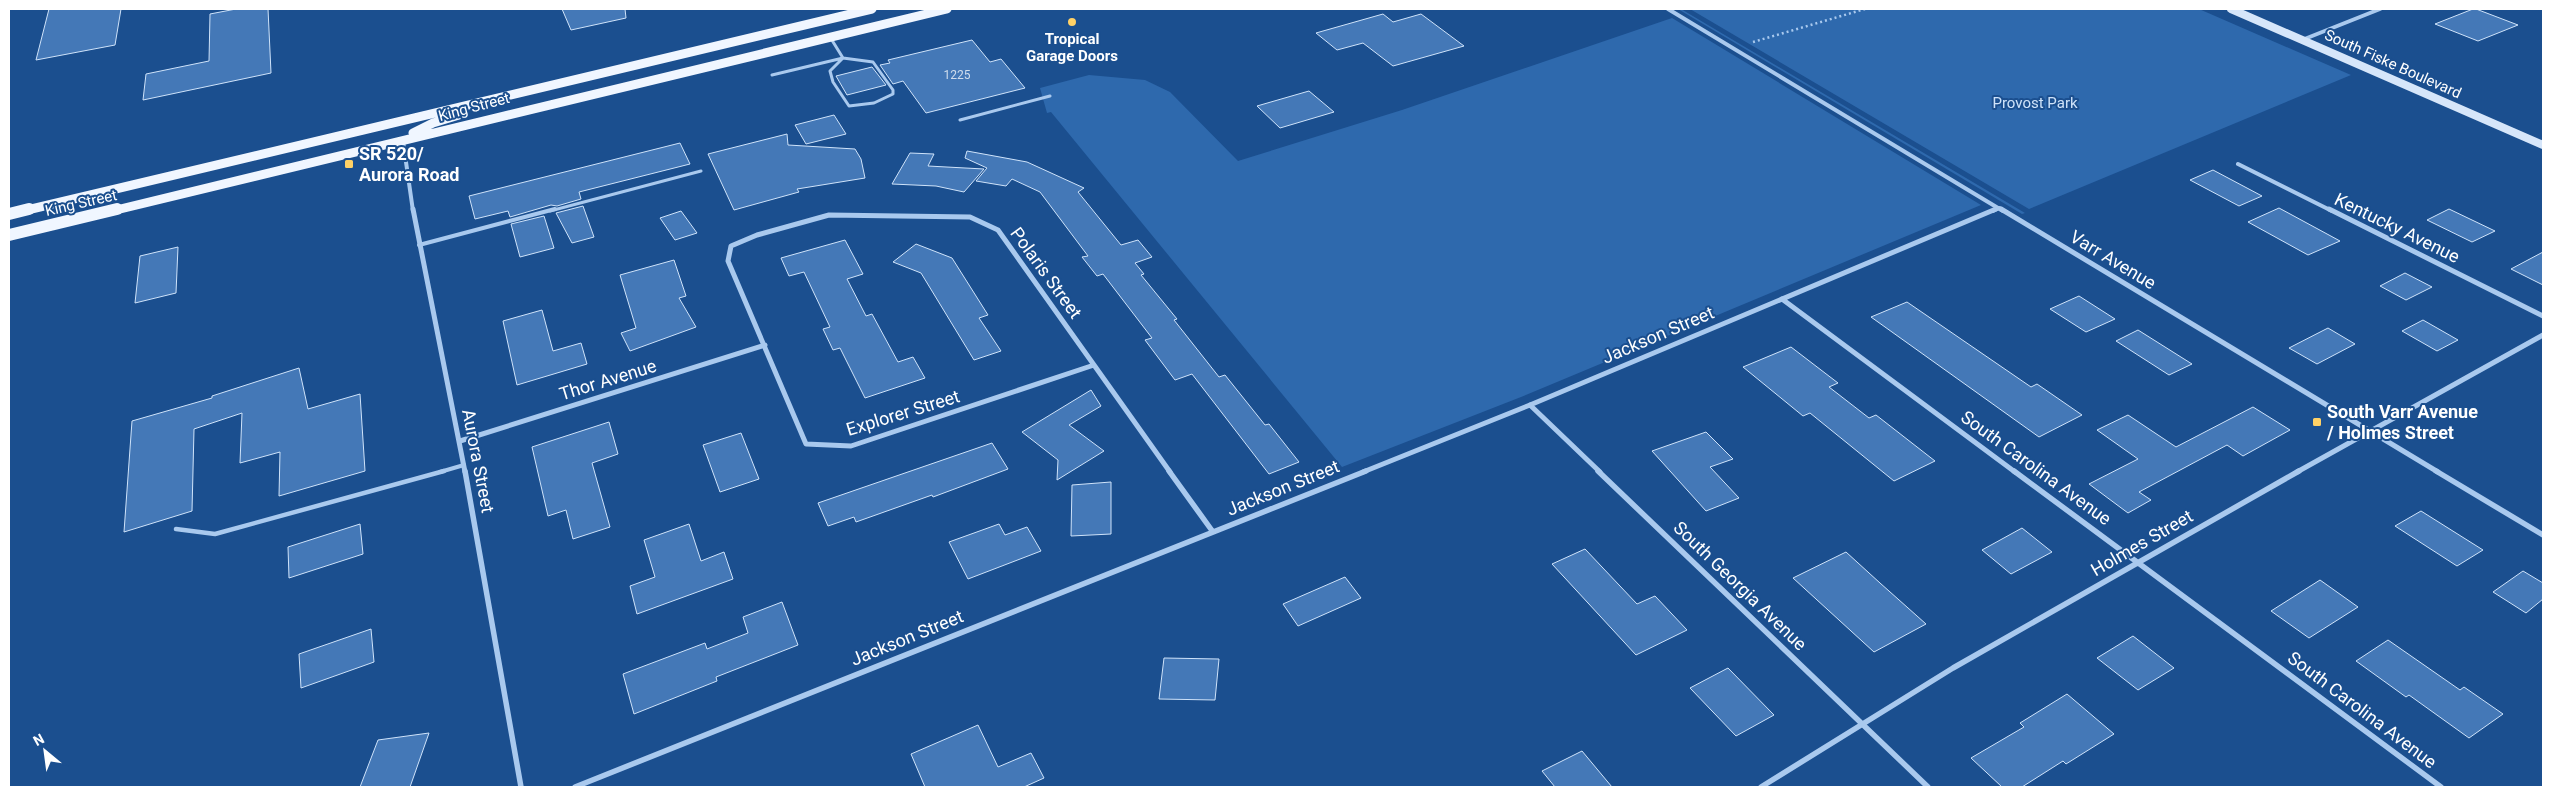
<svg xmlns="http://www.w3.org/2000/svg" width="2552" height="796" font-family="Roboto,sans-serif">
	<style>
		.green { fill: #2e69ad }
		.building { fill: #4478b7; stroke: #cfe3fa }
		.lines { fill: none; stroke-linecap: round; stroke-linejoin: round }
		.path { stroke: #a9c9ee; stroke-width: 2.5; stroke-dasharray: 2 3; stroke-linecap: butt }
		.service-far2 { stroke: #a9c9ee; stroke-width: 3 }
		.service-far1 { stroke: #a9c9ee; stroke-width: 4 }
		.service { stroke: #a9c9ee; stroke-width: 4.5 }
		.minor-far2 { stroke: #a9c9ee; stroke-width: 4 }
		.minor-far1 { stroke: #a9c9ee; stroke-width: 5 }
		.minor { stroke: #a9c9ee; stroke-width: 5.5 }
		.secondary { stroke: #d6e6fa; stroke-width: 8 }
		.primary-far1 { stroke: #f0f6ff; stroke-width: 9 }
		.primary { stroke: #f0f6ff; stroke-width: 12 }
		.poi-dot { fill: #ffd166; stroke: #1b4f8f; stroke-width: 2 }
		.labels { text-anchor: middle; stroke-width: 4; stroke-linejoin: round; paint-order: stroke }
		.far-number-label { font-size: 12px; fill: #d0dded }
		.far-poi-label { font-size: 15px; font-weight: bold; fill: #fff; stroke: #1b4f8f }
		.far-street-label { font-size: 15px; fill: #fff; stroke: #1b4f8f }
		.far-park-label { font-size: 15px; fill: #cfe3fa; stroke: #1b4f8f }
		.poi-label { font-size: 18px; font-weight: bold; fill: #fff; stroke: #1b4f8f; text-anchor: start }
		.street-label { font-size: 18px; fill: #fff; stroke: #1b4f8f }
	</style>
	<rect width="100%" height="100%" fill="#1b4f8f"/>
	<!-- green -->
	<path class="green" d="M1678,9H1681L2025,213L2022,214Z
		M1690,9H2199L2351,75L2029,209Z
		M1672,18L1981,205L1521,397L1342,467L1051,112L1047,113L1040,88L1089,75L1145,80L1170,92L1238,161L1402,110Z"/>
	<!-- building -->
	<path class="building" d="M49,9H121L115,45L36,60Z
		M236,9H268L271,73L143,100L146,74L209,61L210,14Z
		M562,9H625L626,18L571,30Z
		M2473,9H2476L2518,25L2478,41L2435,24Z
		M1383,14L1393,22L1421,14L1464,46L1393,66L1363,43L1337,50L1316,33Z
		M972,40L990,62L1001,59L1025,88L926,113L903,81L893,84L880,65L890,63L888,60Z
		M872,67L886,85L847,95L836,76Z
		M1309,91L1334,112L1280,128L1257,106Z
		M834,115L846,134L806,144L795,125Z
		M787,134L788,145L855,149L861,159L865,178L797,189L799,192L734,210L708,154Z
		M680,143L690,164L579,192L581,199L557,206L551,205L510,217L508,211L475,219L469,196Z
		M967,151L1027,162L1084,188L1078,192L1121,245L1138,240L1152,257L1135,263L1144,274L1141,275L1177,319L1174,320L1219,377L1225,375L1265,425L1269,424L1299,462L1269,474L1192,374L1175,380L1145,340L1152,338L1103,274L1097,276L1082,257L1088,256L1040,192L1012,179L1006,186L976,181L987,168L965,158Z
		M910,153L934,154L928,166L984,169L964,192L936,186L892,184Z
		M2213,170L2262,196L2239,206L2190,180Z
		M583,206L594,237L572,243L556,213Z
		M2279,208L2340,241L2308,255L2248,222Z
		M2449,209L2495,231L2472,242L2427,220Z
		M681,211L697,233L675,240L660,218Z
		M544,216L554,248L520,257L511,224Z
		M845,240L863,274L847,279L866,316L872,314L898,362L913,357L925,378L865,398L840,348L833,350L823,329L830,327L804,272L789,276L781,258Z
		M916,244L952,258L988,315L979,318L1001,351L974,360L921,273L893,262Z
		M178,247L176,293L135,303L140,256Z
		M2543,252V285L2511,269Z
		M674,260L686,296L679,298L696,327L630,351L621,333L636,328L620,275Z
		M2405,273L2432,287L2406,300L2380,286Z
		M2079,296L2115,319L2086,332L2050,309Z
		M1907,302L2031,387L2037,384L2082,415L2039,437L1871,317Z
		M542,310L553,351L581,343L587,364L517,385L503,321Z
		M2423,320L2458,340L2437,351L2402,331Z
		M2328,328L2355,344L2317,364L2289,348Z
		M2138,330L2192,364L2169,375L2116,341Z
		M1791,347L1838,383L1829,387L1869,418L1876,415L1935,461L1894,481L1810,413L1803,416L1743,367Z
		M299,368L308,409L360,394L365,471L279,496L280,452L240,463L242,413L194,429L192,511L124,532L132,421L212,398V396Z
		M1091,390L1101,406L1069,425L1104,451L1057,480L1058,460L1022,432Z
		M2253,407L2290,430L2243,456L2227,445L2139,492L2151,500L2128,513L2089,484L2138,459L2097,430L2128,415L2176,447Z
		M609,422L618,454L592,463L610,527L573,539L566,510L548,516L532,447Z
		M1706,432L1733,459L1710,467L1739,498L1706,511L1652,451Z
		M741,433L759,479L720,492L703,445Z
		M992,443L1008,469L933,497L932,495L856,522L854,517L828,526L818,503Z
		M1111,482V534L1071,536L1072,485Z
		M2421,511L2483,550L2457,566L2395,526Z
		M360,524L363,554L289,578L288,547Z
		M689,524L701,561L724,552L733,579L637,614L630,586L655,577L644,540Z
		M999,524L1005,535L1027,527L1041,551L968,579L949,542Z
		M2022,528L2052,552L2011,574L1982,550Z
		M1585,549L1637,604L1655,596L1687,630L1636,655L1552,564Z
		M1846,552L1880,583L1926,624L1874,652L1793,578Z
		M2523,571L2543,583V599L2526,613L2493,592Z
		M1345,577L1361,598L1298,626L1283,604Z
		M2320,580L2358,607L2309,638L2271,611Z
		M782,602L798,645L716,677L717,681L634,714L623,674L705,643L707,649L748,633L743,617Z
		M371,629L374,662L301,688L299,654Z
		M2133,636L2174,668L2138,690L2097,658Z
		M2388,640L2460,690L2464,687L2503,714L2469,738L2409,695L2406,697L2356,661Z
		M1164,658L1219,659L1215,700L1159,699Z
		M1728,668L1774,715L1736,736L1690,688Z
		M2067,694L2114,734L2066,764L2063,761L2022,787H2002L1971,758L2024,727L2020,723Z
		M978,725L998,767L1031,753L1044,778L1024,787H925L911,754Z
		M429,733L410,787H360L378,740Z
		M1582,751L1612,787H1555L1542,771Z"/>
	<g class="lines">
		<!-- path -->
		<path class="path" d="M1753,42L1865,9"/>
		<!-- service-far2 -->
		<path class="service-far2" d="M830,37L843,58
			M843,58L873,62L893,90V94L874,103L849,106L833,82L830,71Z
			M772,75L843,58
			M960,120L1050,96
			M550,211L701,171"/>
		<!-- service-far1 -->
		<path class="service-far1" d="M419,245L555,209
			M440,472L464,465"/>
		<!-- service -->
		<path class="service" d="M176,529L215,534L444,471"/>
		<!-- minor-far2 -->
		<path class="minor-far2" d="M1668,9L2003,211
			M2302,40L2380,9
			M403,141L413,211
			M2238,164L2332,211
			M1993,211L1999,208"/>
		<!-- minor-far1 -->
		<path class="minor-far1" d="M413,209L465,472
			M2001,209L2438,472
			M2329,209L2543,316
			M829,215L970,217L998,230L1094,365L851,446L806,444L728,261L731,246L757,235Z
			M1782,299L2015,472
			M1094,365L1170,472
			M1530,405L1600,472
			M460,441L765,345
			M1363,472L1530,405L1996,209
			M2297,472L2543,335"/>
		<!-- minor -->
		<path class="minor" d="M465,471L521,787
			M1169,471L1213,532
			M1598,471L1928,787
			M2014,471L2441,787
			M2436,471L2543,535
			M575,787L1366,471
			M1761,787L1953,668L2299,471"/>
		<!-- secondary -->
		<path class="secondary" d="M2231,9L2543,145"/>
		<!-- primary-far1 -->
		<path class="primary-far1" d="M413,133L433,123L459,115
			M23,211L872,9
			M112,211L947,9"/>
		<!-- primary -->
		<path class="primary" d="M9,214L29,209
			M9,235L117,209"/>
	</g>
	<!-- markers -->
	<g class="poi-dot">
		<circle cx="1072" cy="22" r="5"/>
		<rect x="344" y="159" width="10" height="10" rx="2.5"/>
		<rect x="2312" y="417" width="10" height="10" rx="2.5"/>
	</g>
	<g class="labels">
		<!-- far-number labels -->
		<g class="far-number-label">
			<text x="957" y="79">1225</text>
		</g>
		<!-- far-poi labels -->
		<g class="far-poi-label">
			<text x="1072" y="44">Tropical<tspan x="1072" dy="17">Garage Doors</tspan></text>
		</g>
		<!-- far-street labels -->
		<g class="far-street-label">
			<text transform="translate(2393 64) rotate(24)" y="5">South Fiske Boulevard</text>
			<text transform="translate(474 107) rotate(-15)" y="5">King Street</text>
			<text transform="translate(81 203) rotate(-13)" y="5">King Street</text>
		</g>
		<!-- far-park labels -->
		<g class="far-park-label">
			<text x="2035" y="108">Provost Park</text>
		</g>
		<!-- poi labels -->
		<g class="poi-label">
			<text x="359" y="160">SR 520/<tspan x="359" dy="21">Aurora Road</tspan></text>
			<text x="2327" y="418">South Varr Avenue<tspan x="2327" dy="21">/ Holmes Street</tspan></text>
		</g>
		<!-- street labels -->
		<g class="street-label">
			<text transform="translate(2397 228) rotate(26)" y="6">Kentucky Avenue</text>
			<text transform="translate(2113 260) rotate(31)" y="6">Varr Avenue</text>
			<text transform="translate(1046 273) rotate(54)" y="6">Polaris Street</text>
			<text transform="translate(1658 335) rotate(-23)" y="6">Jackson Street</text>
			<text transform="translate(608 380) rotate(-17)" y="6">Thor Avenue</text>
			<text transform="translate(903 413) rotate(-17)" y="6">Explorer Street</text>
			<text transform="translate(478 461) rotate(79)" y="6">Aurora Street</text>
			<text transform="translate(2036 468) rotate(36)" y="6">South Carolina Avenue</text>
			<text transform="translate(1283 488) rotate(-22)" y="6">Jackson Street</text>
			<text transform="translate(2142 543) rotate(-30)" y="6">Holmes Street</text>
			<text transform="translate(1740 586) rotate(44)" y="6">South Georgia Avenue</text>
			<text transform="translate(907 638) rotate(-22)" y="6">Jackson Street</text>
			<text transform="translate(2362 710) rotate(37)" y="6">South Carolina Avenue</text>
		</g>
	</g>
	<!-- border -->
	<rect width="2552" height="796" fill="none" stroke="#ffffff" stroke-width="20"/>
	<!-- north arrow -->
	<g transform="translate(45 751) rotate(331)" stroke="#1b4f8f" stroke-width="4" paint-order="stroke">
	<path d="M0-4L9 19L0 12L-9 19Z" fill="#ffffff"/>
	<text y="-8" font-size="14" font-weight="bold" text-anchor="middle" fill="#ffffff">N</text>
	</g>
</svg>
